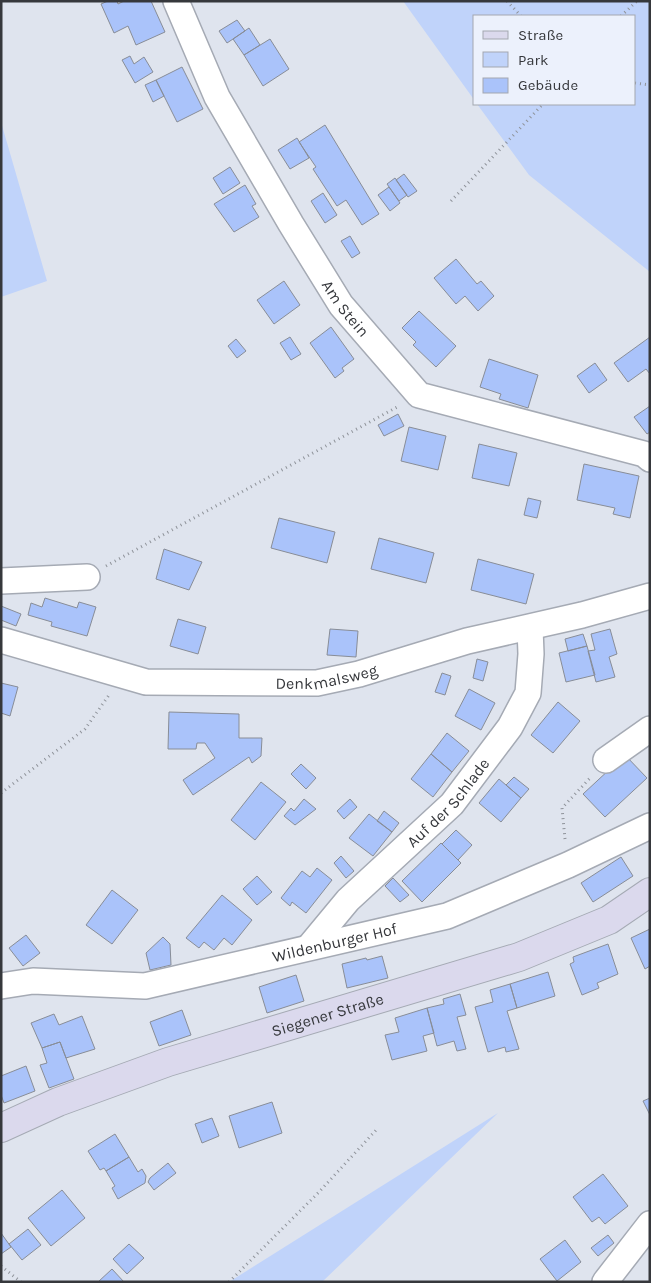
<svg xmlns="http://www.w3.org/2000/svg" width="651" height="1283" font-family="Karla,sans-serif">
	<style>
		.green { fill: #c0d3fa }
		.building { fill: #aac3fa; stroke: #888d97 }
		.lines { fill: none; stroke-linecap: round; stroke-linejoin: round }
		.street-casing { stroke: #a5aab4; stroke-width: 28 }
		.secondary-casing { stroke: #a5aab4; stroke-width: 30 }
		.path { stroke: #8f939a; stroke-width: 3; stroke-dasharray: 1 4; stroke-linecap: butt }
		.street { stroke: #fff; stroke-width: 25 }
		.secondary { stroke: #dbd9ed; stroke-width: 28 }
		.labels { text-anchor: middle; stroke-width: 4.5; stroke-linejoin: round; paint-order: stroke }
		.street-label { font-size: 16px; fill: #36383c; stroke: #ecf1fc }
	</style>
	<rect width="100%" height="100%" fill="#dfe4ee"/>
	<!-- green -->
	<path class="green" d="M403,1H650V272L529,175L477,104H635V16H475V101Z
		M1,122L47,281L1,297Z
		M498,1113L322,1282H229Z"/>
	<!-- building -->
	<path class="building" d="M108,1H117L118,4L124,1H151L165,32L136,45L128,26L114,33L101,4Z
		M237,20L245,31L227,43L219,31Z
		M249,28L260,45L244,55L233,39Z
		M270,39L289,69L263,86L244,55Z
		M130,56L134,64L144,57L153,72L135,83L122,60Z
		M182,67L203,109L177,122L156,80Z
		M156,80L164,96L153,102L145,85Z
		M325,125L379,214L362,225L346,200L337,206L313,169L316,167L299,142Z
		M297,138L309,158L290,169L278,150Z
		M230,167L240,183L223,194L213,178Z
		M404,174L417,191L408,197L396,180Z
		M395,178L407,195L399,201L387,184Z
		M245,185L256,204L252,206L259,217L234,232L214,204Z
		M389,187L400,203L390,211L378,195Z
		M323,193L337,215L325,223L311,201Z
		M350,236L360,253L352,258L341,241Z
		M456,259L477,284L481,281L494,296L478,311L465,296L456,304L434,278Z
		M284,281L300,305L274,324L257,300Z
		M419,311L456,346L436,367L413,345L416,342L402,328Z
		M331,327L354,359L342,368L344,371L335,378L310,343Z
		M290,337L301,354L291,360L280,343Z
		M650,337V374L646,369L628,382L614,363Z
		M236,339L246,351L237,358L228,346Z
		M489,359L538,375L528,408L499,399L501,394L480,387Z
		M595,363L607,380L589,393L577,376Z
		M650,406V432L647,434L634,417Z
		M398,414L404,426L384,436L378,425Z
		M409,427L446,436L438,470L401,461Z
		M479,444L517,453L509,486L472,478Z
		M584,464L639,476L630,518L613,514L615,508L577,500Z
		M528,498L541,501L537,518L524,515Z
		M279,518L335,532L327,563L271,548Z
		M379,538L434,553L426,583L371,569Z
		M164,549L202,562L189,590L156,579Z
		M478,559L534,574L526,604L471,590Z
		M45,598L77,608L79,602L96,607L87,636L51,626L52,622L28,615L31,603L42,607Z
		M1,606L21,614L16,626L1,620Z
		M178,619L206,627L198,654L170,646Z
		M330,629L358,631L356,657L327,655Z
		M610,629L617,654L609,657L615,677L596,682L588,651L595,650L591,634Z
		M583,634L587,646L568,651L565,639Z
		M587,646L595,675L566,682L559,653Z
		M477,659L488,662L483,681L473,678Z
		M442,673L451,676L445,695L435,692Z
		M1,683L18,687L10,716L1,713Z
		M469,689L495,703L481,730L455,716Z
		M558,702L580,721L553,753L531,735Z
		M169,712L239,714V738H262L261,756L252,763L249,757L193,795L183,780L215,758L205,743H197L196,749H168Z
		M447,733L469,751L452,772L431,754Z
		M431,754L452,772L433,797L411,779Z
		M625,755L647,778L605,817L583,794Z
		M301,764L316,778L306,789L291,774Z
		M514,777L529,789L521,798L506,785Z
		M499,779L521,798L501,822L479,803Z
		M261,782L286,802L255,840L231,820Z
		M304,799L316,809L295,825L284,816L291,808L294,811Z
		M350,799L357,807L344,819L337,811Z
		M384,811L399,823L392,832L377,821Z
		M369,814L392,832L373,856L349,838Z
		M456,830L472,845L458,860L442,844Z
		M441,843L461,863L422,902L402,881Z
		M341,856L354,871L346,878L334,863Z
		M621,857L633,876L593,902L581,883Z
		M317,868L332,880L306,913L292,902L290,906L281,898L302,871L310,877Z
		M257,876L272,892L257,905L243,889Z
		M393,878L409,895L400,902L385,886Z
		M112,890L138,910L112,944L86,925Z
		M222,895L252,920L232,945L224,938L214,950L204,942L199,948L186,938Z
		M650,929V966L645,969L631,938Z
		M26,935L40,953L23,966L9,948Z
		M163,937L170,944L171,965L150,970L146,953Z
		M608,944L618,974L597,983L599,988L582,995L570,964L574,962L573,957Z
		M382,956L388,978L347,988L342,964L366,958L367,960Z
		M548,972L555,996L517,1008L510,984Z
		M296,975L304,1001L267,1013L259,987Z
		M510,984L517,1008L507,1011L519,1049L506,1052L505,1047L488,1052L475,1007L493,1002L490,990Z
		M460,994L466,1015L457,1017L466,1049L457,1051L454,1041L437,1046L427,1008L444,1004L443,999Z
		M427,1008L434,1033L423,1036L427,1051L392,1060L385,1035L399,1032L395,1018Z
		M182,1010L191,1035L159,1046L150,1022Z
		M54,1014L59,1025L82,1016L95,1049L66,1058L60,1042L42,1048L31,1023Z
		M60,1042L74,1079L49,1088L40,1065L47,1063L42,1048Z
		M26,1066L35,1091L4,1103L1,1095V1076Z
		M650,1098V1115L643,1101Z
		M272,1102L282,1133L239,1148L229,1116Z
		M212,1118L219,1136L202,1143L195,1124Z
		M115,1134L129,1157L106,1171L104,1168L100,1170L88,1151Z
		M129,1157L138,1172L142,1169L146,1176L145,1183L118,1199L112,1188L115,1186L106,1171Z
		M168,1163L176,1173L154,1190L148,1182L150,1178Z
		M603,1174L628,1206L605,1224L599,1217L592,1222L573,1197Z
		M62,1190L85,1218L51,1246L28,1218Z
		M28,1229L41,1245L22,1260L9,1244Z
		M1,1233L11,1247L1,1254Z
		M608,1235L614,1243L598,1256L591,1248Z
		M565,1240L581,1262L557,1281L540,1259Z
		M129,1244L144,1258L127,1274L113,1259Z
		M112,1269L124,1282H98Z"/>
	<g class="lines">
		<defs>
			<g id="street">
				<path id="s1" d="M176,1L217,97L291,224L341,305L419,395L644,454L650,459"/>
				<path d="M1,581L87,577"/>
				<path id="s2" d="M1,640L146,682L317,683L359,674L467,641L582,615L650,596"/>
				<path d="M606,760L650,729"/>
				<path id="s3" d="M309,947L348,900L452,804L510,727L528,693L531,654L530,628"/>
				<path id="s4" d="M1,986L33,981L145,986L447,916L568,865L650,826"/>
				<path d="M605,1282L650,1224"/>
			</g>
			<g id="secondary">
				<path id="s5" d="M1,1128L58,1102L168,1062L519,957L609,920L650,892"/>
			</g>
		</defs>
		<!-- street casing -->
		<use href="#street" class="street-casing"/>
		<!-- secondary casing -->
		<use href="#secondary" class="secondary-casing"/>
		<!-- path -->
		<path class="path" d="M507,1L521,16
			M621,16L637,1
			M635,83L650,85
			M451,201L543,104
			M106,566L399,406
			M1,793L85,729L109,695
			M565,839L562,808L591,777
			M1,1266L21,1282
			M229,1282L319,1192L378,1128"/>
		<!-- street -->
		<use href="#street" class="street"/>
		<!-- secondary -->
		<use href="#secondary" class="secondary"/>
	</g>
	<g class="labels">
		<!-- street labels -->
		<g class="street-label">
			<text dy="6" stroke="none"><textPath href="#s1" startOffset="352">Am Stein</textPath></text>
			<text dy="6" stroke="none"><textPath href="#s2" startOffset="332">Denkmalsweg</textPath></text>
			<text dy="6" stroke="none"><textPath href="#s3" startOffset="201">Auf der Schlade</textPath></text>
			<text dy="6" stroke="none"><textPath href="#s4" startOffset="339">Wildenburger Hof</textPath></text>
			<text dy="6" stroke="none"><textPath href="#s5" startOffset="346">Siegener Straße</textPath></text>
		</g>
	</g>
	<!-- border -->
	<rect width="651" height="1283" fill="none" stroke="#36383c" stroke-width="5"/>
	<!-- legend -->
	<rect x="473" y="15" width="162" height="90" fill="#ecf1fc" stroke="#a3a7af"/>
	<rect x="483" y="31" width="25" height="8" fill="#dbd9ed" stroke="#a3a7af"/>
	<text x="518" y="40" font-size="15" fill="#36383c">Straße</text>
	<rect x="483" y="52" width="25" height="15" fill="#c0d3fa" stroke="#a3a7af"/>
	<text x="518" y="65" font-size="15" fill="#36383c">Park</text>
	<rect x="483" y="78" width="25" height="15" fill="#aac3fa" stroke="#a3a7af"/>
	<text x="518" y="90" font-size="15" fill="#36383c">Gebäude</text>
</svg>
